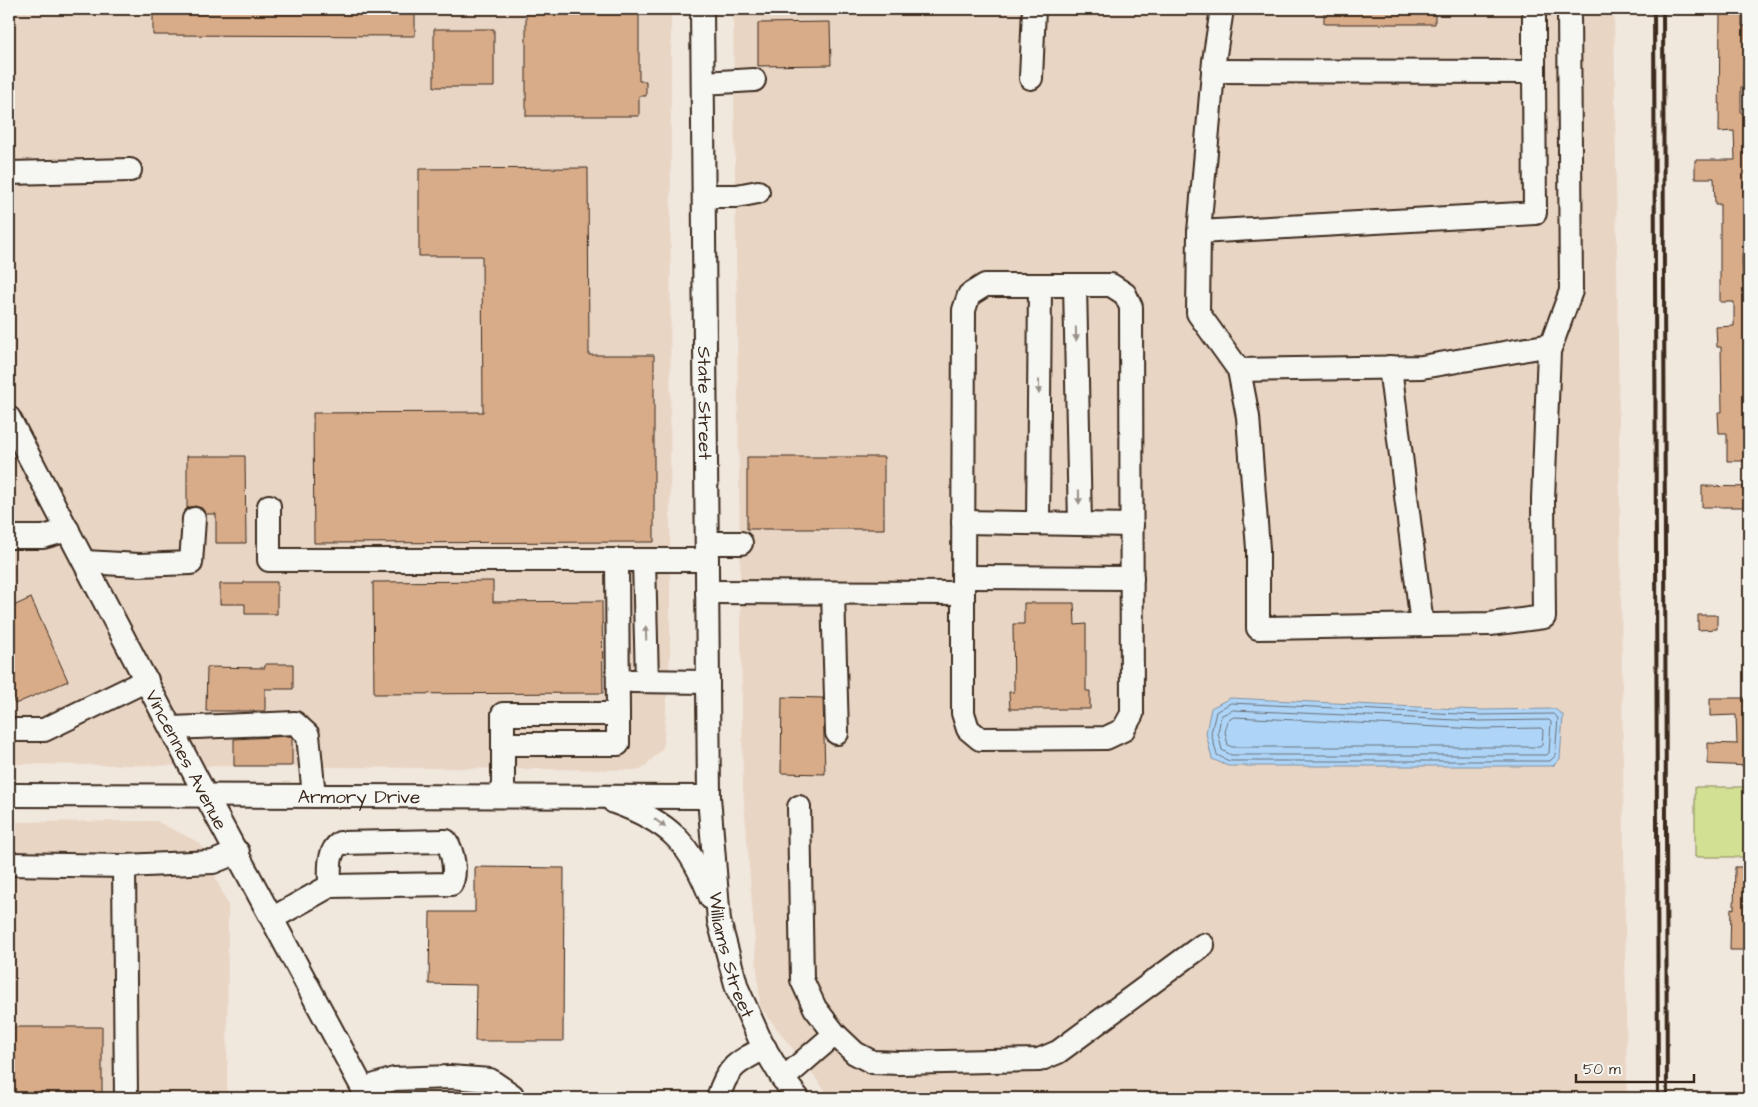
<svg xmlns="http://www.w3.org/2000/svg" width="1758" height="1107" font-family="'Architects Daughter',sans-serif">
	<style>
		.built { fill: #e9d5c4 }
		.green { fill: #d1e093; stroke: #868558 }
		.water { fill: #aed5f8; stroke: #8091a1 }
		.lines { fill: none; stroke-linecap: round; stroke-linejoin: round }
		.shore { stroke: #696e75; stroke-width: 1 }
		.building { fill: #d8ac89; stroke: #3b2a1e }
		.minor-casing { stroke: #3b2a1e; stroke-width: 26 }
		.minor { stroke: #f6f6f2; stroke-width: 22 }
		.rail { stroke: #3b2a1e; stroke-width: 4 }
		.oneway { fill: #989088 }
		.labels { text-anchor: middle; stroke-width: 4; stroke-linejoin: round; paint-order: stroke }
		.street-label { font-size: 19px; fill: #3b2a1e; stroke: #f6f6f2 }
	</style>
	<rect width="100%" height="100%" fill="#f0e7dd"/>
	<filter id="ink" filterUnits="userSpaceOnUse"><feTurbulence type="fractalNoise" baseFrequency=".02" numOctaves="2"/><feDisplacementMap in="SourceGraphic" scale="10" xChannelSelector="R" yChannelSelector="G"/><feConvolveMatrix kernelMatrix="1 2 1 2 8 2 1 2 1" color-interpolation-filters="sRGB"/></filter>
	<g filter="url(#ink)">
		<!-- built -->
		<path class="built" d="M9,9H671L670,657L663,748L641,770L9,764Z
			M733,9H1614L1627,1098H831L760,1007L743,788Z
			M156,821L200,843L228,905L227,1098H9V822Z"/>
		<!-- green -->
		<path class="green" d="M1695,787H1749V857H1695Z"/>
		<!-- water -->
		<path class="water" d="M1230,698L1479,710L1555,709L1563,715L1560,759L1553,766H1228L1212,759L1206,733L1211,708Z"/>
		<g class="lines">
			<!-- shore -->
			<path class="shore" d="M1231,703L1479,715L1553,714L1558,718L1555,756L1550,761H1229L1217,755L1211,733L1216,712Z
				M1233,710L1479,721L1549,720L1551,722L1549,753L1547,755H1231L1222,750L1218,733L1221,716Z
				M1234,717L1479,729L1541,728L1543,730L1542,745L1540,747H1232L1228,745L1225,732L1228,721Z"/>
		</g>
		<!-- building -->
		<path class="building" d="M153,9H415V36L153,35Z
			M526,9H639V81H646V96H639V116H526Z
			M1324,9H1435V24H1324Z
			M1720,10H1742V26H1749V70H1743V86L1741,87V113H1749V244H1743L1742,260L1743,284H1749V347H1744V373H1749V461H1727V433H1719L1718,412H1722L1721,347H1717L1716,327L1734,326V302H1720V204H1715L1714,178H1695V160H1735L1734,131L1719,132Z
			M830,22L831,65L758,66V23Z
			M434,29H494V87H434Z
			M588,168L589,355H654V542L314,543L313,413L483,412L482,256H419V169Z
			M187,456H245L246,543H216V514H206L202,508L195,506L187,508Z
			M747,457H884V529H747Z
			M1702,486L1749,487V507H1702Z
			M493,581V602L602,601L603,693L374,694L373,582Z
			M244,582H277V614H245V604H220V584H244Z
			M31,598L68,681L15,704L9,690V608Z
			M1024,603H1074L1075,625L1086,624V691H1090V709H1010L1009,692H1014L1013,624H1024Z
			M1698,615H1717V629L1698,630Z
			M265,664H293V689H265V711H206L207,667L265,668Z
			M782,697L823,698L825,774L781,773Z
			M1710,698H1749V766L1708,764V743L1737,744L1736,715L1710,716Z
			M290,736L292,738V766H234V739Z
			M475,867L564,868L563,1041H475L476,985L429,984L430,912H475Z
			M1735,867H1749V950H1730L1731,908L1734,909Z
			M9,1027H102V1098H9Z"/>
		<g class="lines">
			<defs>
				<g id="minor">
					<path id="s1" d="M702,9L709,797L719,921L737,988L762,1044L783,1079L798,1098"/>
					<path d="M1222,9L1214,61L1199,232L1198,313L1239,370L1248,417L1258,549V628L1490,624L1544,617L1543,499L1549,351L1571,291L1569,9"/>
					<path d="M1213,71L1534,72V9"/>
					<path d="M1031,78L1034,9"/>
					<path d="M703,83L754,80"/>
					<path d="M9,173L130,170"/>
					<path d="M704,196H737L758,192"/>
					<path d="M1199,232L1535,213L1534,72"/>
					<path d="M1075,285L1080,524"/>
					<path d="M1390,367L1422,625"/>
					<path d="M1239,370L1422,367L1551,345"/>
					<path id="s2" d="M9,418L206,796L368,1098"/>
					<path d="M269,506V560H707"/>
					<path d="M963,522L1132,525"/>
					<path d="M1038,523L1040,285"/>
					<path d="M9,537H43L68,530"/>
					<path d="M707,543H741"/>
					<path d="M644,560L647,681"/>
					<path d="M85,562L139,565L191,563L194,519"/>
					<path d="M963,577L1132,578"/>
					<path d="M707,592L963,593V713L968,729L980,739L1106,738L1123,730L1132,714L1131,307L1125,294L1111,285H985L969,295L964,310L963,593"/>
					<path d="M833,593L837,733"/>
					<path d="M632,681L708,682"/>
					<path d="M172,728L295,723L308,735L314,796"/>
					<path d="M9,730H44L147,680"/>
					<path d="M503,744H618V714"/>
					<path id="s3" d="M9,795L709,797"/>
					<path d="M503,796V714H618L617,560"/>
					<path d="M614,802C670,822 690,843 711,898"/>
					<path d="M799,807L802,980L815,1008L835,1034L855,1053L872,1062L899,1063L1039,1060L1058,1052L1203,945"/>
					<path d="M9,864L124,866L213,862L238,852"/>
					<path d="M124,866L126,1098"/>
					<path d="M273,918L330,886C330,872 327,852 340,843L446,841C453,851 457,873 451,884L330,886"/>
					<path d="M783,1079L835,1034"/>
					<path d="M363,1089L394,1079L450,1077L490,1080L512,1095"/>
					<path d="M718,1098C727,1067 737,1062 765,1048"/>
				</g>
			</defs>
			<!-- minor casing -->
			<use href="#minor" class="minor-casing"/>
			<!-- minor -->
			<use href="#minor" class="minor"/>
			<!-- rail -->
			<path class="rail" d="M1654,9L1658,1098
				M1663,9L1667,1098"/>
		</g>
		<!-- one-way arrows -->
		<defs><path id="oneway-solid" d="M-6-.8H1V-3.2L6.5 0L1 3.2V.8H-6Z" transform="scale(1.25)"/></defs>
		<g class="oneway">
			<use href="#oneway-solid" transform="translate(1076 334) rotate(89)"/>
			<use href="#oneway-solid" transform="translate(1039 387) rotate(90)"/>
			<use href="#oneway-solid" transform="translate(1079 497) rotate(89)"/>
			<use href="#oneway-solid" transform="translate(646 633) rotate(-92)"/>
			<use href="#oneway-solid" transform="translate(660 823) rotate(36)"/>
		</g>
	</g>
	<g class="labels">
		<!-- street labels -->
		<g class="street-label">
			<text dy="7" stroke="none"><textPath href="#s1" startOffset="394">State Street</textPath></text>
			<text dy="7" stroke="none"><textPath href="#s2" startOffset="385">Vincennes Avenue</textPath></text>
			<text dy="7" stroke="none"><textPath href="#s3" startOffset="350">Armory Drive</textPath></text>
			<text dy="7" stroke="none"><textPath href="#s1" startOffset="948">Williams Street</textPath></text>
		</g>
	</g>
	<!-- margin -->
	<rect width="1758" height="1107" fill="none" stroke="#f6f6f2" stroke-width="30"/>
	<rect x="15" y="15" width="1728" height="1077" fill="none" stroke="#3b2a1e" stroke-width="2" filter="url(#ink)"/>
	<!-- scale -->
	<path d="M1576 1074v8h118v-8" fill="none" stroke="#3b2a1e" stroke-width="2.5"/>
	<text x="1583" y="1074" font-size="15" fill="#3b2a1e" stroke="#f6f6f2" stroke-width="4" paint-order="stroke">50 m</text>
</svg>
